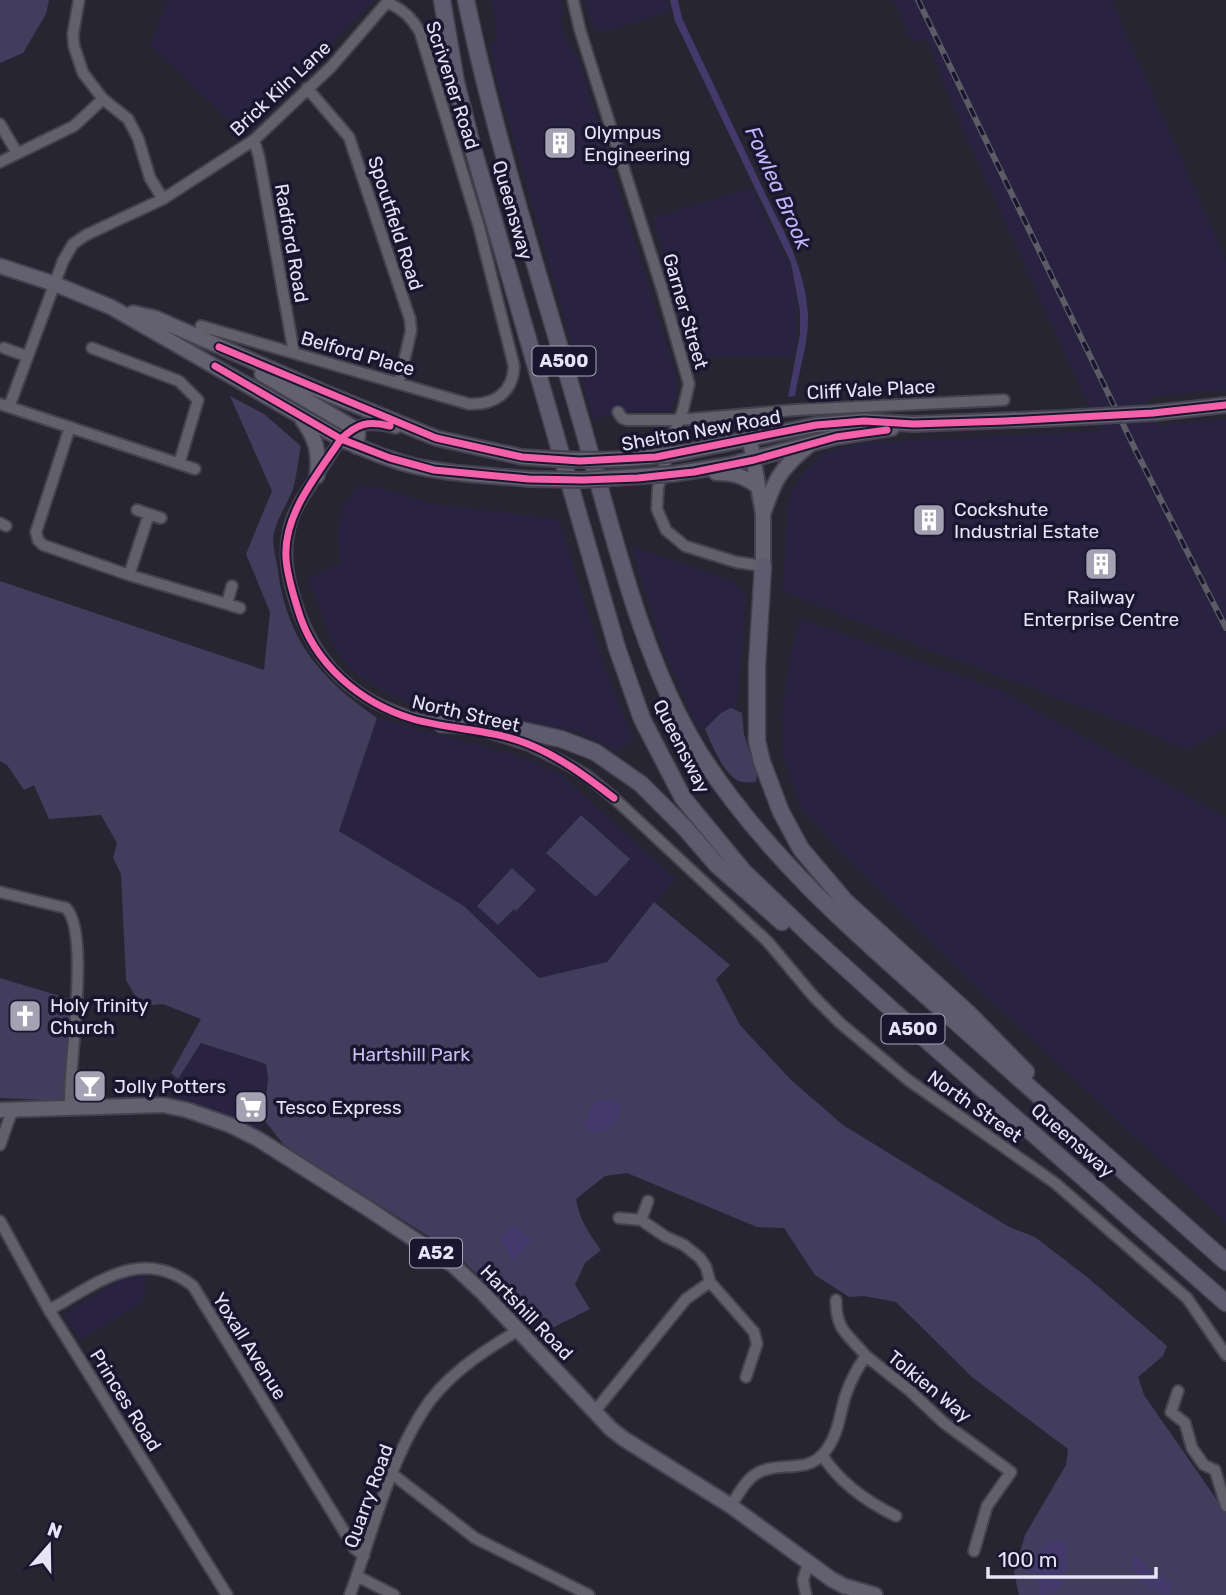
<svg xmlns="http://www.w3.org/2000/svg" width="1226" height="1595" font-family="Rubik,sans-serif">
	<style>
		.built { fill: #292341 }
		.green { fill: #423c5d }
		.water { fill: #43396b }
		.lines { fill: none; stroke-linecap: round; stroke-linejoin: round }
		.minor-casing { stroke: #44424e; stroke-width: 14 }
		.major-casing { stroke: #44424e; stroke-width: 18 }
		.highway-casing { stroke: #44424e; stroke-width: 19 }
		.minor { stroke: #61606b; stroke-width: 10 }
		.major { stroke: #63606f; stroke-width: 14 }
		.highway { stroke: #5f5b6e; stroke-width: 16 }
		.rail-casing { stroke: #5d5b66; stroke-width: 6 }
		.rail { stroke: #1b162f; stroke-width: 3.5; stroke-dasharray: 10; stroke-linecap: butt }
		.major-bridge-casing { stroke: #44424e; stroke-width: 18; stroke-linecap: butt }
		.major-bridge { stroke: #63606f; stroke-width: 14 }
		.cycleway-casing { stroke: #1b162f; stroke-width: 11 }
		.cycleway { stroke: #f560ab; stroke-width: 7 }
		.labels { text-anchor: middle; stroke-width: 7; stroke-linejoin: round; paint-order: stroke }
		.shield { fill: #1b162f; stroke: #a9a6ba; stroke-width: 2 }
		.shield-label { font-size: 18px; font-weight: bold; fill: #e6e4f6 }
		.street-label { font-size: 19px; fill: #e6e4f6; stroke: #1b162f }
		.poi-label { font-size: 19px; fill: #e6e4f6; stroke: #1b162f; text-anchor: start }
		.park-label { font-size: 19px; fill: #c6bff2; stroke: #1b162f }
		.water-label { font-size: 21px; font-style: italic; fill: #c1b7fb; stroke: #1b162f }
	</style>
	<rect width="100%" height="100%" fill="#282533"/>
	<!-- built -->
	<path class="built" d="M167,0H374L244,135L151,45Z
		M491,0H560L564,13L561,21L564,35L568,45L576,52L677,378L676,398L670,411H628L593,419L497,80L489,44L498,43Z
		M584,0H667L669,12L607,31L595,30Z
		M893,0H1111L1226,260V390L1156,396L1146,401L1158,426L1226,419V728L1187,750L1138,728L930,650L783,591L788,500L802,474L826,452L861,443L1100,431L962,127L927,40L913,42Z
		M751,188L789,264L795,287L797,318L795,356L695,357L653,218Z
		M372,486L434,504L559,519L601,657L633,739L617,751L574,730L412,704L374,687L348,666L335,650L308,577L340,565L338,534L344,505L358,487Z
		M631,546L731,580L746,597L735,727L696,726L662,646Z
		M800,619L1000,690L1226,818V1222L976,987L802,811L783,754L782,713L790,659Z
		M377,718L513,754L560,774L675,879L607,962L539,978L464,906L339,831Z
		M201,1043L266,1065L268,1078L261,1134L223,1114L173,1095L178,1079Z
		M146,1275L143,1301L80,1340L64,1314L119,1280Z"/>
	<!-- green -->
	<path class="green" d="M0,0H49L46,14L23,53L0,63Z
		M230,396L264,414L301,446C298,460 297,476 293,489C287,505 275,521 273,539C273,549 277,561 278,571C287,641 321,679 377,718L339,831L464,906L539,978L607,962L654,902L730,965L716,979L740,1025L791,1080L843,1125L1009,1227L1035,1237L1087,1277L1167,1346L1163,1356L1138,1377L1144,1395L1226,1513V1595H1019L1014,1572L1025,1535L1066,1465L1068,1449L972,1377L896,1302L864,1296L849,1297L815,1275L784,1228L757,1227L627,1173L605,1176L576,1199C579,1219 589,1234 601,1250L585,1263L575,1285L590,1309L540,1334L464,1262L431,1238L284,1145L264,1120L268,1078L266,1064L201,1043L178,1079L171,1073L201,1019L163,1004L141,1006L126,980L121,874L113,858L117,843L101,815L49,819L34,785L24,790L7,765L0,761V581L264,670L270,612L246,554L272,491Z
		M731,708L742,713L744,734L757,775L756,782C751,782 744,783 739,781C723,774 712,744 705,729L721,713Z
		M581,815L630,859L596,897L546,853Z
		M512,868L536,890L516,911L514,909L498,925L477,906Z
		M0,978L70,999L65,1101L0,1098Z"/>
	<!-- water -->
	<path class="water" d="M670,0H678L682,18L774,212C791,243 806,279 808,315C809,342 799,370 795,396L788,397L800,334V311L791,263L675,21Z
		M607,1099L619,1103C626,1124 600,1142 584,1127L588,1113L597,1101Z
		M514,1227L529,1236L532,1240C523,1245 523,1256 512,1261L500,1239L505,1232Z
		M1059,1539L1065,1543C1071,1565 1067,1595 1040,1595L1037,1580L1028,1571L1042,1546Z
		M1135,1554L1151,1571L1173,1584L1169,1595L1162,1593L1135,1579L1132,1560Z"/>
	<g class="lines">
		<defs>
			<path id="minor" d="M79,0L73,34L74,46L83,73L103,99L128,119L138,138L150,178L163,199
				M573,0L580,30L662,289L689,384L683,410L671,441L658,488L657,509L666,530L685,546L736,562L763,566
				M307,88L349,137L410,319L411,331L399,383
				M0,124L17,153
				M254,140L259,157L294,353
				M0,162L74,126L103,99
				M201,326L469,404C494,405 513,393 514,366L479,227L420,32C412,18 403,9 388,3
				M4,348L26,356
				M92,348L179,381L198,400L179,464
				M0,404L195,469
				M9,407L63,261L73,244L86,235L163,199L254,140L331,67L389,0
				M618,412L622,418L627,420H678L795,410L1004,400
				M70,427L36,532L38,540L43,545L129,575L240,608
				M396,428C350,416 345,433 322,468C312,484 298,501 292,519C283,546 286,571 294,597C317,676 369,713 448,725
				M137,510L161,518
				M0,523L6,526
				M129,575L149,514
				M227,603L232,586
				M488,732L529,745L565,763L586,775L614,798L768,942L814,997L840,1023L908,1080L1055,1183L1187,1298L1226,1355
				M0,892L66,908C91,933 68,1068 70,1108
				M0,1145L12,1111
				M619,1218L641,1220L666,1237L684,1245L700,1258L706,1267L710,1282L754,1332L757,1344L746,1377
				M641,1220L648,1201
				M0,1221L49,1310L227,1595
				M836,1300C836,1331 848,1334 866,1356
				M49,1310C97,1284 141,1245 193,1286L355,1549L364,1556
				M1178,1391L1171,1412L1185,1423L1192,1448L1204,1465L1215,1470
				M595,1411L686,1299L710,1282
				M822,1455C840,1483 867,1502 896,1516
				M1215,1470L1226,1506
				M391,1473L475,1538L589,1595
				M731,1506C737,1496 744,1483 753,1476C775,1459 805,1475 823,1454C839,1436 839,1415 846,1394C851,1380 857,1368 866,1356L909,1390L944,1423L1011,1472L987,1506L974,1551
				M357,1576L394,1595
				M350,1595C372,1534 387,1469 421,1414C443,1377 483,1351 519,1330
				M806,1595L803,1580L808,1564"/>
			<path id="major" d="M0,266L55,284L111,307L341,439C371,452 403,466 436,470C466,475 498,476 529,479
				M133,313L155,318L321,391L436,438L522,457
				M262,374L354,428L358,434L356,446
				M1153,413L1226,405
				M302,419C316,439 320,452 317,476
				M750,440L763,514V566
				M684,452L816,425L864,421L914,424L1063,418
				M716,473C733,473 744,476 757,486
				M673,474L729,465L836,437L892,428
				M763,514C775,479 780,469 808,446
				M0,1110L163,1105L187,1110L230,1125L258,1139L367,1208L453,1265L484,1294L611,1429L624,1439L731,1506L831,1579L844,1586L875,1595"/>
			<path id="highway" d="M442,0L456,82L472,145L617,648L642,719L683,798L744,872L814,939L891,1009L1226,1303
				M466,0C496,143 541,281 581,421C612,527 641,659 699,752C767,859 863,940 957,1023C1046,1102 1136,1182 1226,1262
				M763,566L757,665V741L762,762L781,812L801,849L845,901L968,1013L1026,1072
				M441,724L512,728L561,739L595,752L641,784L685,828L717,865L782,922"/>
		</defs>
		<!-- minor casing -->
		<use href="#minor" class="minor-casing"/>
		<!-- major casing -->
		<use href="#major" class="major-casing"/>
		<!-- highway casing -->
		<use href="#highway" class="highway-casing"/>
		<!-- minor -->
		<use href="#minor" class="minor"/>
		<!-- major -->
		<use href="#major" class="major"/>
		<!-- highway -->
		<use href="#highway" class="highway"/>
		<defs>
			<path id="rail" d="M918,0L1136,451L1226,628"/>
		</defs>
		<!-- rail casing -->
		<use href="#rail" class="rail-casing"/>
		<!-- rail -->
		<use href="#rail" class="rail"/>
		<defs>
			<path id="major-bridge" d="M1063,418L1153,413
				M522,457C577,461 629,462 684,452
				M529,479L583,480L673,474"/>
		</defs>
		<!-- major-bridge casing -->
		<use href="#major-bridge" class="major-bridge-casing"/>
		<!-- major-bridge -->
		<use href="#major-bridge" class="major-bridge"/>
		<defs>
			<path id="cycleway" d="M219,347L436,438L522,457L580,461L656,457L816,425L864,421L914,424L1006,421L1153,413L1226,405
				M215,366L341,439L390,458L434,470L529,479L583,480L638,478L694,472L754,460L836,437L887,430
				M390,426C368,420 357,424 341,439C318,474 283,514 286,558C287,576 293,593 298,610C314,664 360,703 413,719C451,730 491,729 528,744C560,757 587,777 614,798"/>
		</defs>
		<!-- cycleway casing -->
		<use href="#cycleway" class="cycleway-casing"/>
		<!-- cycleway -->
		<use href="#cycleway" class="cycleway"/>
	</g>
	<!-- icons -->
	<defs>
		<symbol id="building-square" viewBox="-11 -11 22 22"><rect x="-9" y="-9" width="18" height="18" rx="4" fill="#a4a1b2" stroke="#1b162f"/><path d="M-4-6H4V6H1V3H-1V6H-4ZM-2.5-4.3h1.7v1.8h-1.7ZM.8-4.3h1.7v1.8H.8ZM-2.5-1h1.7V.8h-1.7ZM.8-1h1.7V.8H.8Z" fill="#fff"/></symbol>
		<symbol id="church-square" viewBox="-11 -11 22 22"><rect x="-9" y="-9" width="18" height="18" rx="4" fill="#a4a1b2" stroke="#1b162f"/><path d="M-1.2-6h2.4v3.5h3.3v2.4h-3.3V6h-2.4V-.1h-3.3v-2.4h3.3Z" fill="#fff"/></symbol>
		<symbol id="bar-square" viewBox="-11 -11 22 22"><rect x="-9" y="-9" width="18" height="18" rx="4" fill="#a4a1b2" stroke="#1b162f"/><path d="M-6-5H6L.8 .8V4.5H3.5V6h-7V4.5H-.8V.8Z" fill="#fff"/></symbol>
		<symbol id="supermarket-square" viewBox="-11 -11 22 22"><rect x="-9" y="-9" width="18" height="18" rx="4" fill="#a4a1b2" stroke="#1b162f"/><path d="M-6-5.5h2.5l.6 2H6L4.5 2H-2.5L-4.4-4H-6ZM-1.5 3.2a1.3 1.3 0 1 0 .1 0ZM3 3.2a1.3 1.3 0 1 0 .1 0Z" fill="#fff"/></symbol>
	</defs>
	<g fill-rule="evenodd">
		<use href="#building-square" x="541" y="124" width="38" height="38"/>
		<use href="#building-square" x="910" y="501" width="38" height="38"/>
		<use href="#building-square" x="1082" y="545" width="38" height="38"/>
		<use href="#church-square" x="6" y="997" width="38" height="38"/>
		<use href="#bar-square" x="71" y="1067" width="38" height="38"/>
		<use href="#supermarket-square" x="232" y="1088" width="38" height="38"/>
	</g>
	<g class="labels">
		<!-- shield labels -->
		<g class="shield">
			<rect x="532.5" y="346.5" width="63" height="29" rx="5"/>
			<rect x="881.5" y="1014.5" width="63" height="29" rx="5"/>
			<rect x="410" y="1238.5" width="52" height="29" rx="5"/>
		</g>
		<g class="shield-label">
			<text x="564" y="367">A500</text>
			<text x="913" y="1035">A500</text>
			<text x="436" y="1259">A52</text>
		</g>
		<!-- street labels -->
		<g class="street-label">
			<text transform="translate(453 85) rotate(72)" y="7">Scrivener Road</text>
			<text transform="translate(280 88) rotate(-43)" y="7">Brick Kiln Lane</text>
			<text transform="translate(513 210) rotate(74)" y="7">Queensway</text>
			<text transform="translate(396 223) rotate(72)" y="7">Spoutfield Road</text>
			<text transform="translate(292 243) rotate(80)" y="7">Radford Road</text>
			<text transform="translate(686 311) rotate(74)" y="7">Garner Street</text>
			<text transform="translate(358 353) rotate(16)" y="7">Belford Place</text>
			<text transform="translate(871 389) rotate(-3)" y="7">Cliff Vale Place</text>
			<text transform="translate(701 430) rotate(-10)" y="7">Shelton New Road</text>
			<text transform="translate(466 713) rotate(13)" y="7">North Street</text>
			<text transform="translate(682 746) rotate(63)" y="7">Queensway</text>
			<text transform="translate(975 1106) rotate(35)" y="7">North Street</text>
			<text transform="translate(1073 1140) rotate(41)" y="7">Queensway</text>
			<text transform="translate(527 1312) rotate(46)" y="7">Hartshill Road</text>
			<text transform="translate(250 1346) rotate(58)" y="7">Yoxall Avenue</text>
			<text transform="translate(930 1386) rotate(39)" y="7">Tolkien Way</text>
			<text transform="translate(126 1400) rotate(58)" y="7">Princes Road</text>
			<text transform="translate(368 1496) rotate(-70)" y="7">Quarry Road</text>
		</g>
		<!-- poi labels -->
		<g class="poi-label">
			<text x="584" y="139">Olympus<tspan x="584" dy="22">Engineering</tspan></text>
			<text x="954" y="516">Cockshute<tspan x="954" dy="22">Industrial Estate</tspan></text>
			<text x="1101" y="604" text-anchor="middle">Railway<tspan x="1101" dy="22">Enterprise Centre</tspan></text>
			<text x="50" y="1012">Holy Trinity<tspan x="50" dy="22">Church</tspan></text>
			<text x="114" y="1093">Jolly Potters</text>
			<text x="276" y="1114">Tesco Express</text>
		</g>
		<!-- park labels -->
		<g class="park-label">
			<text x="411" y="1061">Hartshill Park</text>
		</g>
		<!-- water labels -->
		<g class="water-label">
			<text transform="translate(778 188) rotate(66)" y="7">Fowlea Brook</text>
		</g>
	</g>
	<!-- north arrow -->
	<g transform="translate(49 1546) rotate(20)" stroke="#1b162f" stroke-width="5" paint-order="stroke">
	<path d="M0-5L12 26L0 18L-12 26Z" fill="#e6e4f6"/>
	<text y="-10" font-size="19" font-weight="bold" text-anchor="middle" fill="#e6e4f6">N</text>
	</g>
	<!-- scale -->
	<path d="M988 1567v10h168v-10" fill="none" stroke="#e6e4f6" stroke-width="3.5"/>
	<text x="998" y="1567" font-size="21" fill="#e6e4f6" stroke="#1b162f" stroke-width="5" paint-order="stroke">100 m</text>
</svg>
